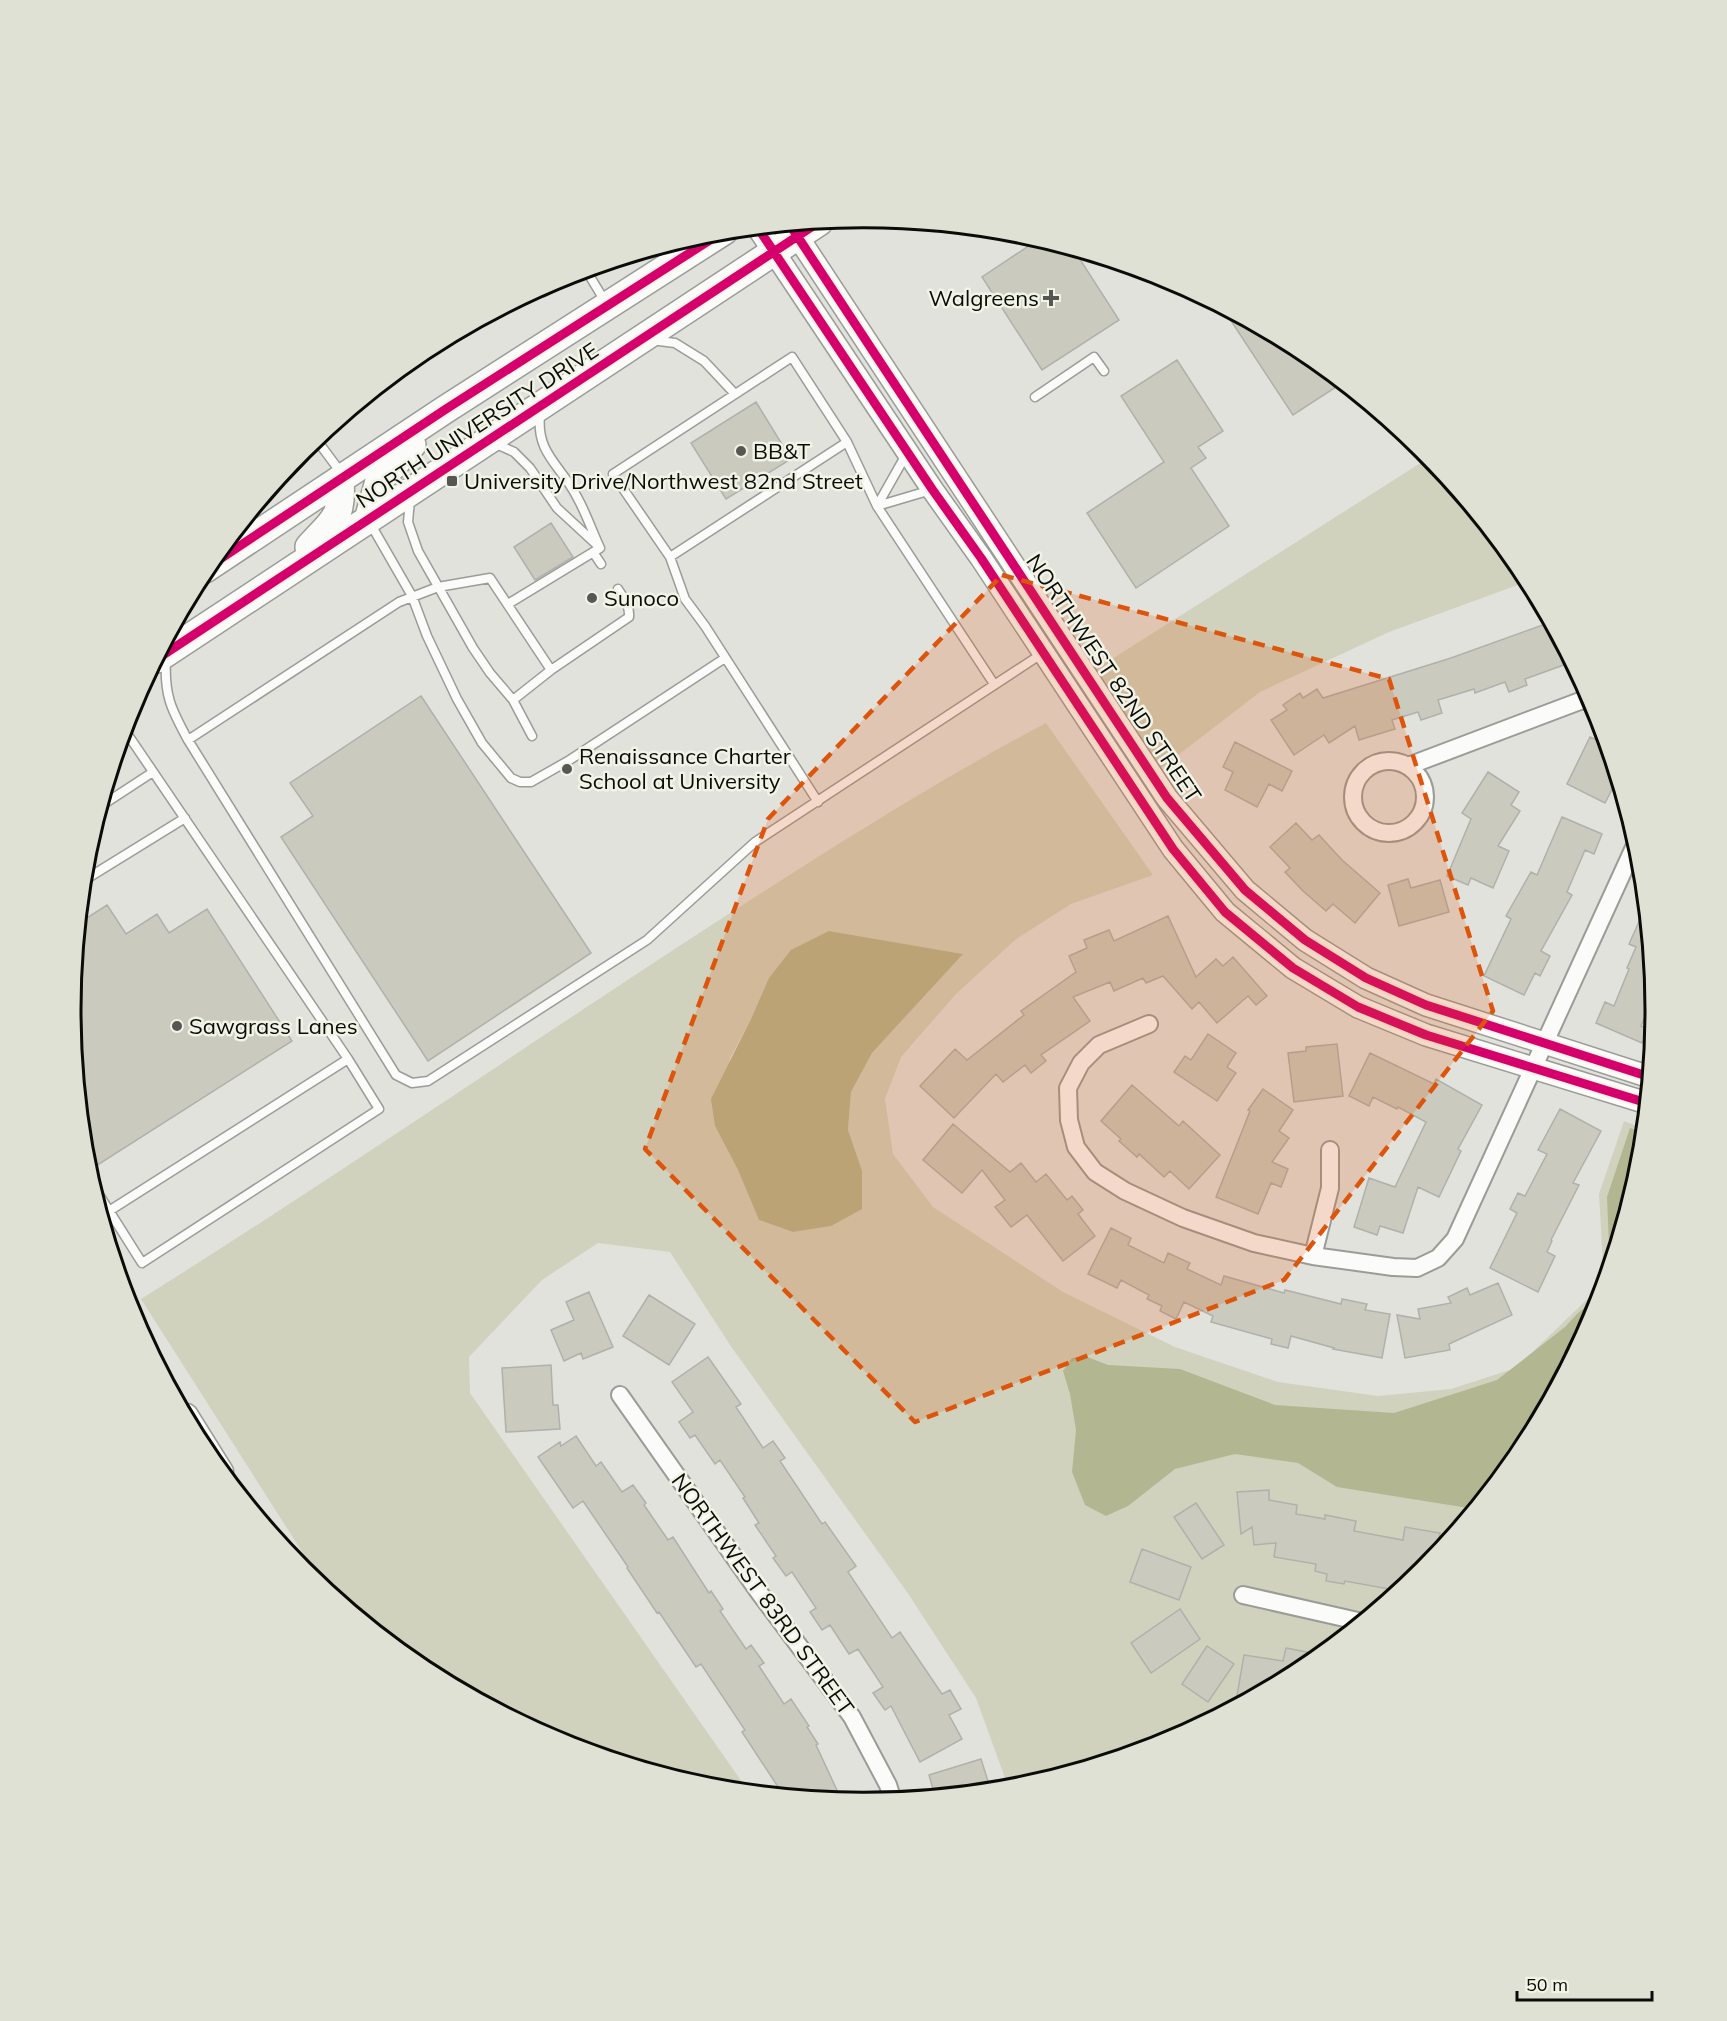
<svg xmlns="http://www.w3.org/2000/svg" width="1727" height="2021" font-family="Mulish,sans-serif">
	<style>
		.green { fill: #d0d2be; fill-rule: evenodd }
		.water { fill: #b3b791 }
		.building { fill: #cacbbe; stroke: #b0b0ac; stroke-width: 1.5 }
		.lines { fill: none; stroke-linecap: round; stroke-linejoin: round }
		.service-casing { stroke: #9b9c97; stroke-width: 11 }
		.minor-casing { stroke: #9b9c97; stroke-width: 20 }
		.tertiary-casing { stroke: #9b9c97; stroke-width: 24 }
		.secondary-casing { stroke: #9b9c97; stroke-width: 27 }
		.primary-casing { stroke: #9b9c97; stroke-width: 30 }
		.service { stroke: #fbfbfa; stroke-width: 8 }
		.minor { stroke: #fbfbfa; stroke-width: 16 }
		.tertiary { stroke: #fbfbfa; stroke-width: 21 }
		.secondary { stroke: #fbfbfa; stroke-width: 24 }
		.primary { stroke: #fbfbfa; stroke-width: 27 }
		.cycleway-casing { stroke: #f1f3e6; stroke-width: 13 }
		.cycleway { stroke: #d6006c; stroke-width: 9 }
		.marked { fill: #dd550c; fill-opacity: 0.2; stroke: #dd550c; stroke-width: 4.5; stroke-dasharray: 12 8; stroke-linejoin: round }
		.poi-dot { fill: #565752; stroke: #f1f3e6; stroke-width: 2 }
		.labels { text-anchor: middle; stroke-width: 5; stroke-linejoin: round; paint-order: stroke }
		.poi-label { font-size: 22px; fill: #0b0c08; stroke: #f1f3e6; text-anchor: start }
		.street-label { font-size: 22px; fill: #0b0c08; stroke: #f1f3e6 }
		.rim { fill: none; stroke: #0b0c08; stroke-width: 3 }
	</style>
	<rect width="100%" height="100%" fill="#e2e2dc"/>
	<!-- green -->
	<path class="green" d="M1430,457L1523,570L1529,581L1389,632L1260,692L1156,772L1090,673Z
		M1046,723L1153,875L1071,904L1015,940L956,994L901,1057L885,1099L893,1154L933,1207L1063,1292L1175,1347L1278,1382L1378,1396L1451,1389L1516,1368L1604,1283L1599,1194L1624,1121L1645,1129L1641,1166L1596,1314L1523,1451L1424,1571L1304,1670L1167,1743L1018,1788L1009,1789L976,1698L907,1592L730,1345L670,1252L598,1243L542,1280L469,1357L470,1393L749,1792L708,1788L560,1743L423,1670L327,1591L141,1299C318,1188 490,1070 664,956C789,875 914,793 1046,723ZM829,931L963,954L872,1053L851,1092L848,1130L831,1226L793,1232L759,1220L738,1170L715,1126L730,1058L752,1017Z"/>
	<!-- water -->
	<path class="water" d="M829,931L963,954L872,1053L851,1092L848,1130L862,1171V1209L831,1226L793,1232L759,1220L738,1170L715,1126L711,1099L752,1017L769,978L791,950Z
		M1630,1128L1644,1133L1641,1166L1610,1269L1607,1197Z
		M1602,1293L1596,1314L1523,1451L1478,1506L1468,1508L1337,1487L1298,1463L1235,1454L1175,1469L1128,1506L1106,1516L1085,1505L1072,1472L1076,1430L1070,1394L1063,1371L1072,1358L1085,1356L1108,1365L1180,1369L1275,1405L1394,1413L1497,1380L1565,1327L1577,1314Z"/>
	<!-- building -->
	<path class="building" d="M1039,239L1074,250L1119,320L1042,370L982,277Z
		M1222,307L1304,351L1322,366L1336,387L1293,415Z
		M1177,360L1223,431L1198,447L1206,458L1191,468L1229,526L1136,588L1087,513L1164,462L1121,396Z
		M756,402L791,459L726,499L691,443Z
		M551,523L573,557L535,580L514,547Z
		M1551,622L1572,662L1525,679L1527,685L1509,692L1505,682L1475,693L1474,689L1438,700L1442,713L1421,720L1418,712L1392,720L1395,729L1359,740L1355,726L1329,743L1324,735L1294,755L1271,720L1287,710L1283,705L1300,693L1303,698L1317,689L1323,698L1451,658Z
		M421,696L591,953L428,1061L281,837L313,816L290,783Z
		M1590,737L1608,745L1618,778L1605,803L1567,784Z
		M1235,742L1292,771L1282,791L1269,784L1257,807L1225,790L1233,772L1223,767Z
		M1488,772L1519,792L1511,805L1520,811L1498,846L1509,851L1493,888L1471,878L1468,885L1447,876L1471,819L1462,813Z
		M1562,817L1602,834L1594,854L1585,850L1567,892L1572,895L1541,951L1550,956L1540,976L1535,973L1524,995L1484,976L1511,919L1506,916L1531,872L1537,875Z
		M1296,823L1312,840L1319,835L1342,860L1380,893L1355,923L1333,904L1326,911L1303,891L1285,872L1290,868L1270,847Z
		M1408,879L1411,888L1440,880L1449,912L1399,926L1388,885Z
		M107,905L126,934L157,914L169,933L207,909L292,1041L96,1166L84,1147L70,1010L79,923Z
		M1646,906L1655,993L1641,1026L1648,1029L1642,1043L1596,1023L1605,1002L1614,1006L1629,969L1627,968L1636,947L1629,944Z
		M1168,916L1196,977L1216,959L1223,966L1233,957L1267,996L1256,1005L1248,996L1217,1023L1199,1002L1192,1009L1163,976L1146,983L1143,978L1114,991L1110,982L1073,997L1090,1021L1041,1055L1046,1061L1031,1073L1025,1065L1003,1082L996,1074L954,1118L920,1086L955,1049L967,1060L1024,1015L1021,1011L1076,972L1069,956L1087,948L1084,940L1109,930L1114,941Z
		M1208,1034L1236,1053L1227,1067L1236,1073L1217,1101L1174,1072L1185,1056L1191,1060Z
		M1337,1044L1343,1096L1294,1102L1288,1053L1306,1051V1047Z
		M1370,1053L1434,1084L1436,1079L1482,1105L1458,1149L1461,1151L1439,1197L1418,1187L1403,1233L1380,1226L1377,1235L1354,1227L1369,1178L1395,1187L1426,1122L1398,1107L1397,1109L1373,1097L1369,1106L1349,1096Z
		M1132,1085L1179,1126L1183,1121L1220,1155L1189,1189L1170,1171L1164,1177L1139,1154L1137,1157L1119,1141L1121,1139L1101,1121Z
		M1263,1089L1293,1110L1279,1131L1289,1138L1272,1162L1288,1169L1281,1187L1271,1183L1258,1214L1216,1197L1250,1111L1248,1110Z
		M1560,1109L1601,1131L1573,1183L1579,1185L1551,1240L1552,1241L1547,1252L1555,1256L1538,1292L1490,1268L1517,1213L1510,1209L1518,1193L1525,1196L1547,1154L1538,1150Z
		M953,1124L1010,1172L1021,1163L1036,1182L1046,1174L1067,1200L1072,1196L1083,1210L1078,1214L1095,1236L1063,1261L1027,1215L1011,1227L995,1207L1005,1200L982,1170L962,1193L923,1160Z
		M1111,1228L1131,1238L1128,1245L1164,1263L1168,1253L1190,1263L1187,1269L1221,1285L1224,1276L1284,1293L1285,1290L1341,1304L1342,1299L1367,1304L1365,1310L1390,1314L1382,1358L1333,1349L1334,1348L1291,1336L1288,1348L1271,1344L1272,1339L1211,1322L1213,1316L1184,1302L1176,1319L1160,1311L1162,1306L1147,1299L1149,1295L1121,1280L1117,1288L1088,1274Z
		M1498,1283L1512,1315L1449,1344L1450,1350L1405,1358L1397,1315L1420,1319L1418,1309L1451,1303L1448,1297L1467,1288L1470,1295Z
		M589,1292L613,1347L583,1359L581,1353L564,1361L551,1330L574,1320L566,1302Z
		M649,1295L695,1324L669,1365L623,1336Z
		M708,1357L741,1404L736,1407L763,1448L773,1441L785,1458L780,1461L822,1524L825,1522L856,1566L848,1572L892,1638L900,1632L942,1694L950,1690L961,1709L949,1715L962,1739L920,1762L891,1706L885,1710L873,1693L883,1687L858,1649L849,1654L830,1625L822,1630L810,1612L816,1608L792,1572L786,1576L773,1558L776,1556L755,1525L759,1523L743,1498L745,1497L720,1460L715,1464L695,1435L690,1438L679,1422L693,1412L672,1382Z
		M551,1365L553,1405H558L560,1429L506,1432L502,1368Z
		M576,1436L596,1466L601,1462L622,1492L633,1485L646,1503L644,1505L668,1540L673,1537L709,1593L711,1591L723,1609L720,1611L746,1649L751,1645L764,1663L759,1666L784,1704L791,1699L809,1726L807,1727L818,1744L816,1745L842,1801L784,1796L742,1732L745,1730L701,1664L696,1667L659,1612L657,1613L627,1568L628,1567L583,1501L573,1508L538,1457L560,1442L561,1446Z
		M1269,1490V1500L1297,1505L1296,1514L1325,1519V1515L1356,1521L1354,1531L1403,1540L1405,1527L1440,1533L1436,1556L1424,1571L1400,1591L1345,1581L1344,1584L1326,1581L1327,1574L1315,1571L1316,1564L1274,1557L1276,1543L1254,1545L1252,1527L1241,1534L1237,1492Z
		M1196,1503L1224,1545L1202,1559L1174,1517Z
		M1142,1549L1191,1567L1179,1600L1130,1582Z
		M1180,1609L1200,1639L1151,1673L1131,1643Z
		M1207,1646L1234,1664L1208,1702L1182,1684Z
		M1286,1648L1322,1655L1304,1670L1235,1707L1244,1655L1283,1661Z
		M981,1759L991,1791L935,1796L929,1775Z"/>
	<g class="lines">
		<defs>
			<path id="service" d="M586,270L606,303
				M541,288L543,292L584,271
				M651,340L675,343L704,361L735,394
				M1035,397L1094,357L1104,371
				M540,415C536,454 561,465 577,497C586,513 592,531 600,548
				M316,439L342,474
				M494,443L514,452L530,468L557,508L596,544
				M410,500L408,522L418,551L473,648L490,673L513,700
				M877,506L907,453
				M877,506L931,490
				M370,523L412,596L427,636L457,699L482,743L511,778L520,782H531L568,761L725,658
				M593,552L601,564
				M670,557L847,442
				M508,604L600,548
				M166,659C164,695 171,709 188,740L396,1075L412,1083L428,1081L647,940L755,842L1043,653
				M551,670L629,617C630,606 624,599 618,589
				M188,740L399,602L438,587L490,578L551,670L513,700L532,736
				M818,802L705,626L685,599L670,557L613,474L792,357L847,442L877,506L994,684
				M101,806L153,772
				M83,881L185,818
				M91,1182L142,1263L379,1109L348,1059
				M102,1218L109,1211L348,1059L124,729"/>
			<path id="minor" d="M1353 797a36 36 0 1 1 72 0a36 36 0 1 1-72 0Z
				M1408,766L1580,701L1592,700
				M1149,1024L1099,1045L1081,1063L1068,1088L1069,1120L1076,1147L1095,1172L1125,1191L1183,1218L1254,1243L1313,1256L1393,1267L1417,1268L1438,1258L1455,1239L1637,841
				M1313,1256L1330,1188V1150
				M620,1395L758,1591L852,1717L888,1785L893,1801
				M1243,1595L1362,1622"/>
			<path id="tertiary" d="M790,225L1167,798L1245,890L1305,940L1366,978L1426,1005L1650,1077
				M758,228L932,489L981,558L1173,849L1225,912L1293,968L1358,1007L1426,1035L1647,1103"/>
			<path id="secondary" d="M186,1416L221,1472"/>
			<path id="primary" d="M368,520L379,481L412,445
				M309,547C333,520 343,519 340,480
				M205,569L446,409L724,231
				M157,659L819,222"/>
		</defs>
		<!-- service casing -->
		<use href="#service" class="service-casing"/>
		<!-- minor casing -->
		<use href="#minor" class="minor-casing"/>
		<!-- tertiary casing -->
		<use href="#tertiary" class="tertiary-casing"/>
		<!-- secondary casing -->
		<use href="#secondary" class="secondary-casing"/>
		<!-- primary casing -->
		<use href="#primary" class="primary-casing"/>
		<!-- service -->
		<use href="#service" class="service"/>
		<!-- minor -->
		<use href="#minor" class="minor"/>
		<!-- tertiary -->
		<use href="#tertiary" class="tertiary"/>
		<!-- secondary -->
		<use href="#secondary" class="secondary"/>
		<!-- primary -->
		<use href="#primary" class="primary"/>
		<defs>
			<path id="cycleway" d="M790,225L1167,798L1245,890L1305,940L1366,978L1426,1005L1650,1077
				M758,228L932,489L981,558L1173,849L1225,912L1293,968L1358,1007L1426,1035L1647,1103
				M205,569L446,409L724,231
				M157,659L819,222"/>
		</defs>
		<!-- cycleway casing -->
		<use href="#cycleway" class="cycleway-casing"/>
		<!-- cycleway -->
		<use href="#cycleway" class="cycleway"/>
	</g>
	<!-- marked area -->
	<path class="marked" d="M1002,575L1389,679L1493,1011L1284,1280L915,1422L645,1149L768,819Z"/>
	<!-- markers -->
	<g class="poi-dot">
		<path d="M1048 289h6v6h6v6h-6v6h-6v-6h-6v-6h6z"/>
		<circle cx="741" cy="451" r="6"/>
		<rect x="446" y="475" width="12" height="12" rx="3"/>
		<circle cx="592" cy="598" r="6"/>
		<circle cx="567" cy="769" r="6"/>
		<circle cx="177" cy="1026" r="6"/>
	</g>
	<g class="labels">
		<!-- poi labels -->
		<g class="poi-label">
			<text x="1039" y="306" text-anchor="end">Walgreens</text>
			<text x="753" y="459">BB&amp;T</text>
			<text x="464" y="489">University Drive/Northwest 82nd Street</text>
			<text x="604" y="606">Sunoco</text>
			<text x="579" y="764">Renaissance Charter<tspan x="579" dy="25">School at University</tspan></text>
			<text x="189" y="1034">Sawgrass Lanes</text>
		</g>
		<!-- street labels -->
		<g class="street-label">
			<text transform="translate(477 425) rotate(-33)" y="8">NORTH UNIVERSITY DRIVE</text>
			<text transform="translate(1114 678) rotate(56)" y="8">NORTHWEST 82ND STREET</text>
			<text transform="translate(763 1594) rotate(54)" y="8">NORTHWEST 83RD STREET</text>
		</g>
	</g>
	<!-- crop -->
	<path d="M0 0H1727V2021H0ZM81 1010a782 782 0 1 1 1564 0a782 782 0 1 1-1564 0Z" fill="#dfe1d4" fill-rule="evenodd"/>
	<path class="rim" d="M81 1010a782 782 0 1 1 1564 0a782 782 0 1 1-1564 0Z"/>
	<!-- scale -->
	<path d="M1517 1991v9h135v-9" fill="none" stroke="#0b0c08" stroke-width="3"/>
	<text x="1526" y="1991" font-size="18" fill="#0b0c08" stroke="#f1f3e6" stroke-width="4.5" paint-order="stroke">50 m</text>
</svg>
